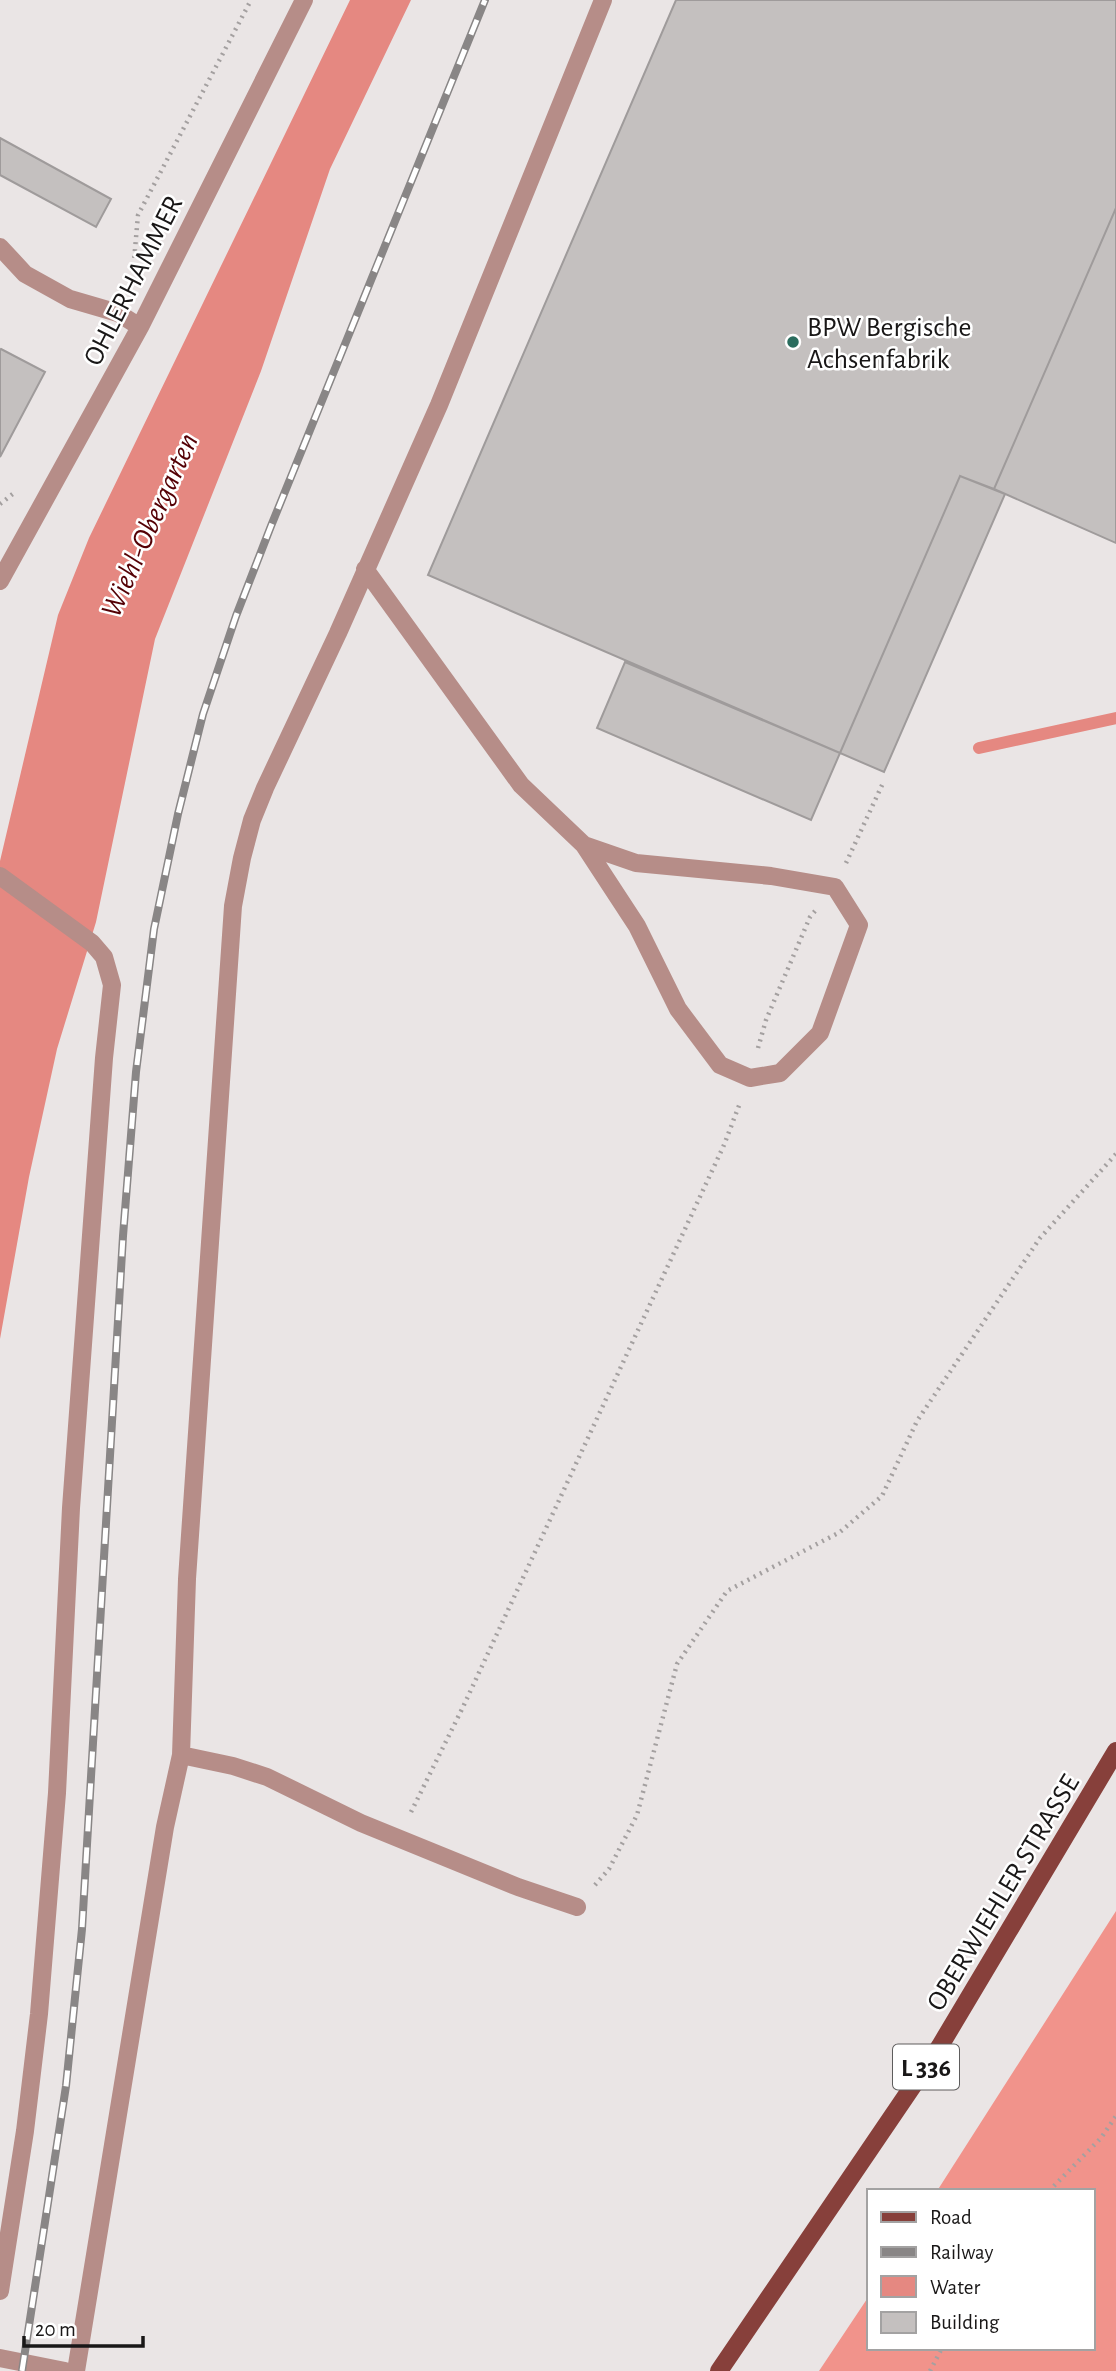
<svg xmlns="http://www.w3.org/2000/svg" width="1116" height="2371" font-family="'Alegreya Sans',sans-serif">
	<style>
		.forest { fill: #f1938b }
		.water { fill: #e58881 }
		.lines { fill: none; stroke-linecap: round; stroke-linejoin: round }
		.stream { stroke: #e58881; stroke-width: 12 }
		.building { fill: #c4c0bf; stroke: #9f9b9b; stroke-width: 2 }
		.path { stroke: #a4a0a0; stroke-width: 4.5; stroke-dasharray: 2 5; stroke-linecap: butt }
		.minor { stroke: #b68d88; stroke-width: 18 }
		.major { stroke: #87403b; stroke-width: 18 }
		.rail-casing { stroke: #898686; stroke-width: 8 }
		.rail { stroke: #fff; stroke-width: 5; stroke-dasharray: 16; stroke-linecap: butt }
		.poi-dot { fill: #2a6c5d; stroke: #fff; stroke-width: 2.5 }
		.labels { text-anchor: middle; stroke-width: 5; stroke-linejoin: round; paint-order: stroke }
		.shield { fill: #fff; stroke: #5e5d5d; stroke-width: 2 }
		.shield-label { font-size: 26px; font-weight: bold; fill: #191717 }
		.street-label { font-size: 28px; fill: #191717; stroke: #fff }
		.poi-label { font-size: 28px; fill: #191717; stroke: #fff; text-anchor: start }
		.water-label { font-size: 30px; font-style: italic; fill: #540005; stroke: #fff }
	</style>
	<rect width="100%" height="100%" fill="#eae5e5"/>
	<!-- forest -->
	<path class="forest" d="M1116,1911V2371H819L869,2296V2348H1093V2191H937Z"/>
	<!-- water -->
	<path class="water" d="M350,0H411L330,169L261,371L155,639L96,922L57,1049L29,1177L0,1339V861L58,615L89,538Z"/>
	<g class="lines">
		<!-- stream -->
		<path class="stream" d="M979,748L1116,718"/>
	</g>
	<!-- building -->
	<path class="building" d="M676,0H1116V208L994,489L960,476L840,753L428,575Z
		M0,138L111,199L96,227L0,175Z
		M1116,208V543L994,489Z
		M1,349L45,372L0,457V350Z
		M960,476L1005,494L884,772L840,753Z
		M625,662L840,753L811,820L597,728Z"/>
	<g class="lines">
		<!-- path -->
		<path class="path" d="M133,272L138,215L251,0
			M0,504L14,493
			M846,863L883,783
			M758,1048L766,1020L810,917L815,911
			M411,1812L463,1707L724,1145L740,1103
			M595,1885L609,1869L637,1815L677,1664L727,1591L840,1532L882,1496L917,1421L1040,1238L1116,1154
			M1049,2191L1101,2138L1116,2116
			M930,2371L942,2348"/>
		<!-- minor -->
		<path class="minor" d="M0,247L25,274L70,299L118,313L140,327
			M365,569L521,785L584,845L636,863L771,876L835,887L859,925L820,1033L780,1073L750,1078L720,1065L678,1009L637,926L584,845
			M0,581L140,327L304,0
			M0,876L92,943L104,957L112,985L104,1058L71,1508L57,1793L39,2014L25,2131L0,2291
			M181,1755L233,1766L267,1777L361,1823L518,1887L577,1907
			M0,2358L65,2371
			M76,2371L165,1827L181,1755L187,1579L233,906L242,858L252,820L265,788L338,633L439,405L603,0"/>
		<!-- major -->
		<path class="major" d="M719,2371L940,2046L1116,1751"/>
		<defs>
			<path id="rail" d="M22,2371L66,2086L82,1929L123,1236L136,1072L154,929L178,814L203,714L236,616L271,526L485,0"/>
		</defs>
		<!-- rail casing -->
		<use href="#rail" class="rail-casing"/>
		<!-- rail -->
		<use href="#rail" class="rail"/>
	</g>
	<!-- markers -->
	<circle class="poi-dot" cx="793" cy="342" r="7"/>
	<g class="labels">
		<!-- shield labels -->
		<rect class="shield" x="893" y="2044.5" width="66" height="45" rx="5"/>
		<g class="shield-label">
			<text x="926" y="2076">L 336</text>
		</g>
		<!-- street labels -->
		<g class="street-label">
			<text transform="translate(132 280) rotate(-63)" y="10">OHLERHAMMER</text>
			<text transform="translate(1002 1892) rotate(-59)" y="10">OBERWIEHLER STRASSE</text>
		</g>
		<!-- poi labels -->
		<g class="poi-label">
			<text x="807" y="336">BPW Bergische<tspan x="807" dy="32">Achsenfabrik</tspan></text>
		</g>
		<!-- water labels -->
		<g class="water-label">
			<text transform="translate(149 525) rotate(-66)" y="10">Wiehl-Obergarten</text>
		</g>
	</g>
	<!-- legend -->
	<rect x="867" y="2189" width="228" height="161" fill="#ffffff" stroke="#a3a2a2" stroke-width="2"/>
	<rect x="881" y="2212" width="35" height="10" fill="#87403b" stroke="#a3a2a2" stroke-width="2"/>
	<text x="930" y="2224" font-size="21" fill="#191717">Road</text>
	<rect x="881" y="2247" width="35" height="10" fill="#898686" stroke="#a3a2a2" stroke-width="2"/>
	<text x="930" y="2259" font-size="21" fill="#191717">Railway</text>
	<rect x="881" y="2276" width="35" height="21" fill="#e58881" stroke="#a3a2a2" stroke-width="2"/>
	<text x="930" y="2294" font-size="21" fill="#191717">Water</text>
	<rect x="881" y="2312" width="35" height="21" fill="#c4c0bf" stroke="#a3a2a2" stroke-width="2"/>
	<text x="930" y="2329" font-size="21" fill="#191717">Building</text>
	<!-- scale -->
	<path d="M24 2336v10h119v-10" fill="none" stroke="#191717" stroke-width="3.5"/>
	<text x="35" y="2336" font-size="21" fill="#191717" stroke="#ffffff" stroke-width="5" paint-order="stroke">20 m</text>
</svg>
